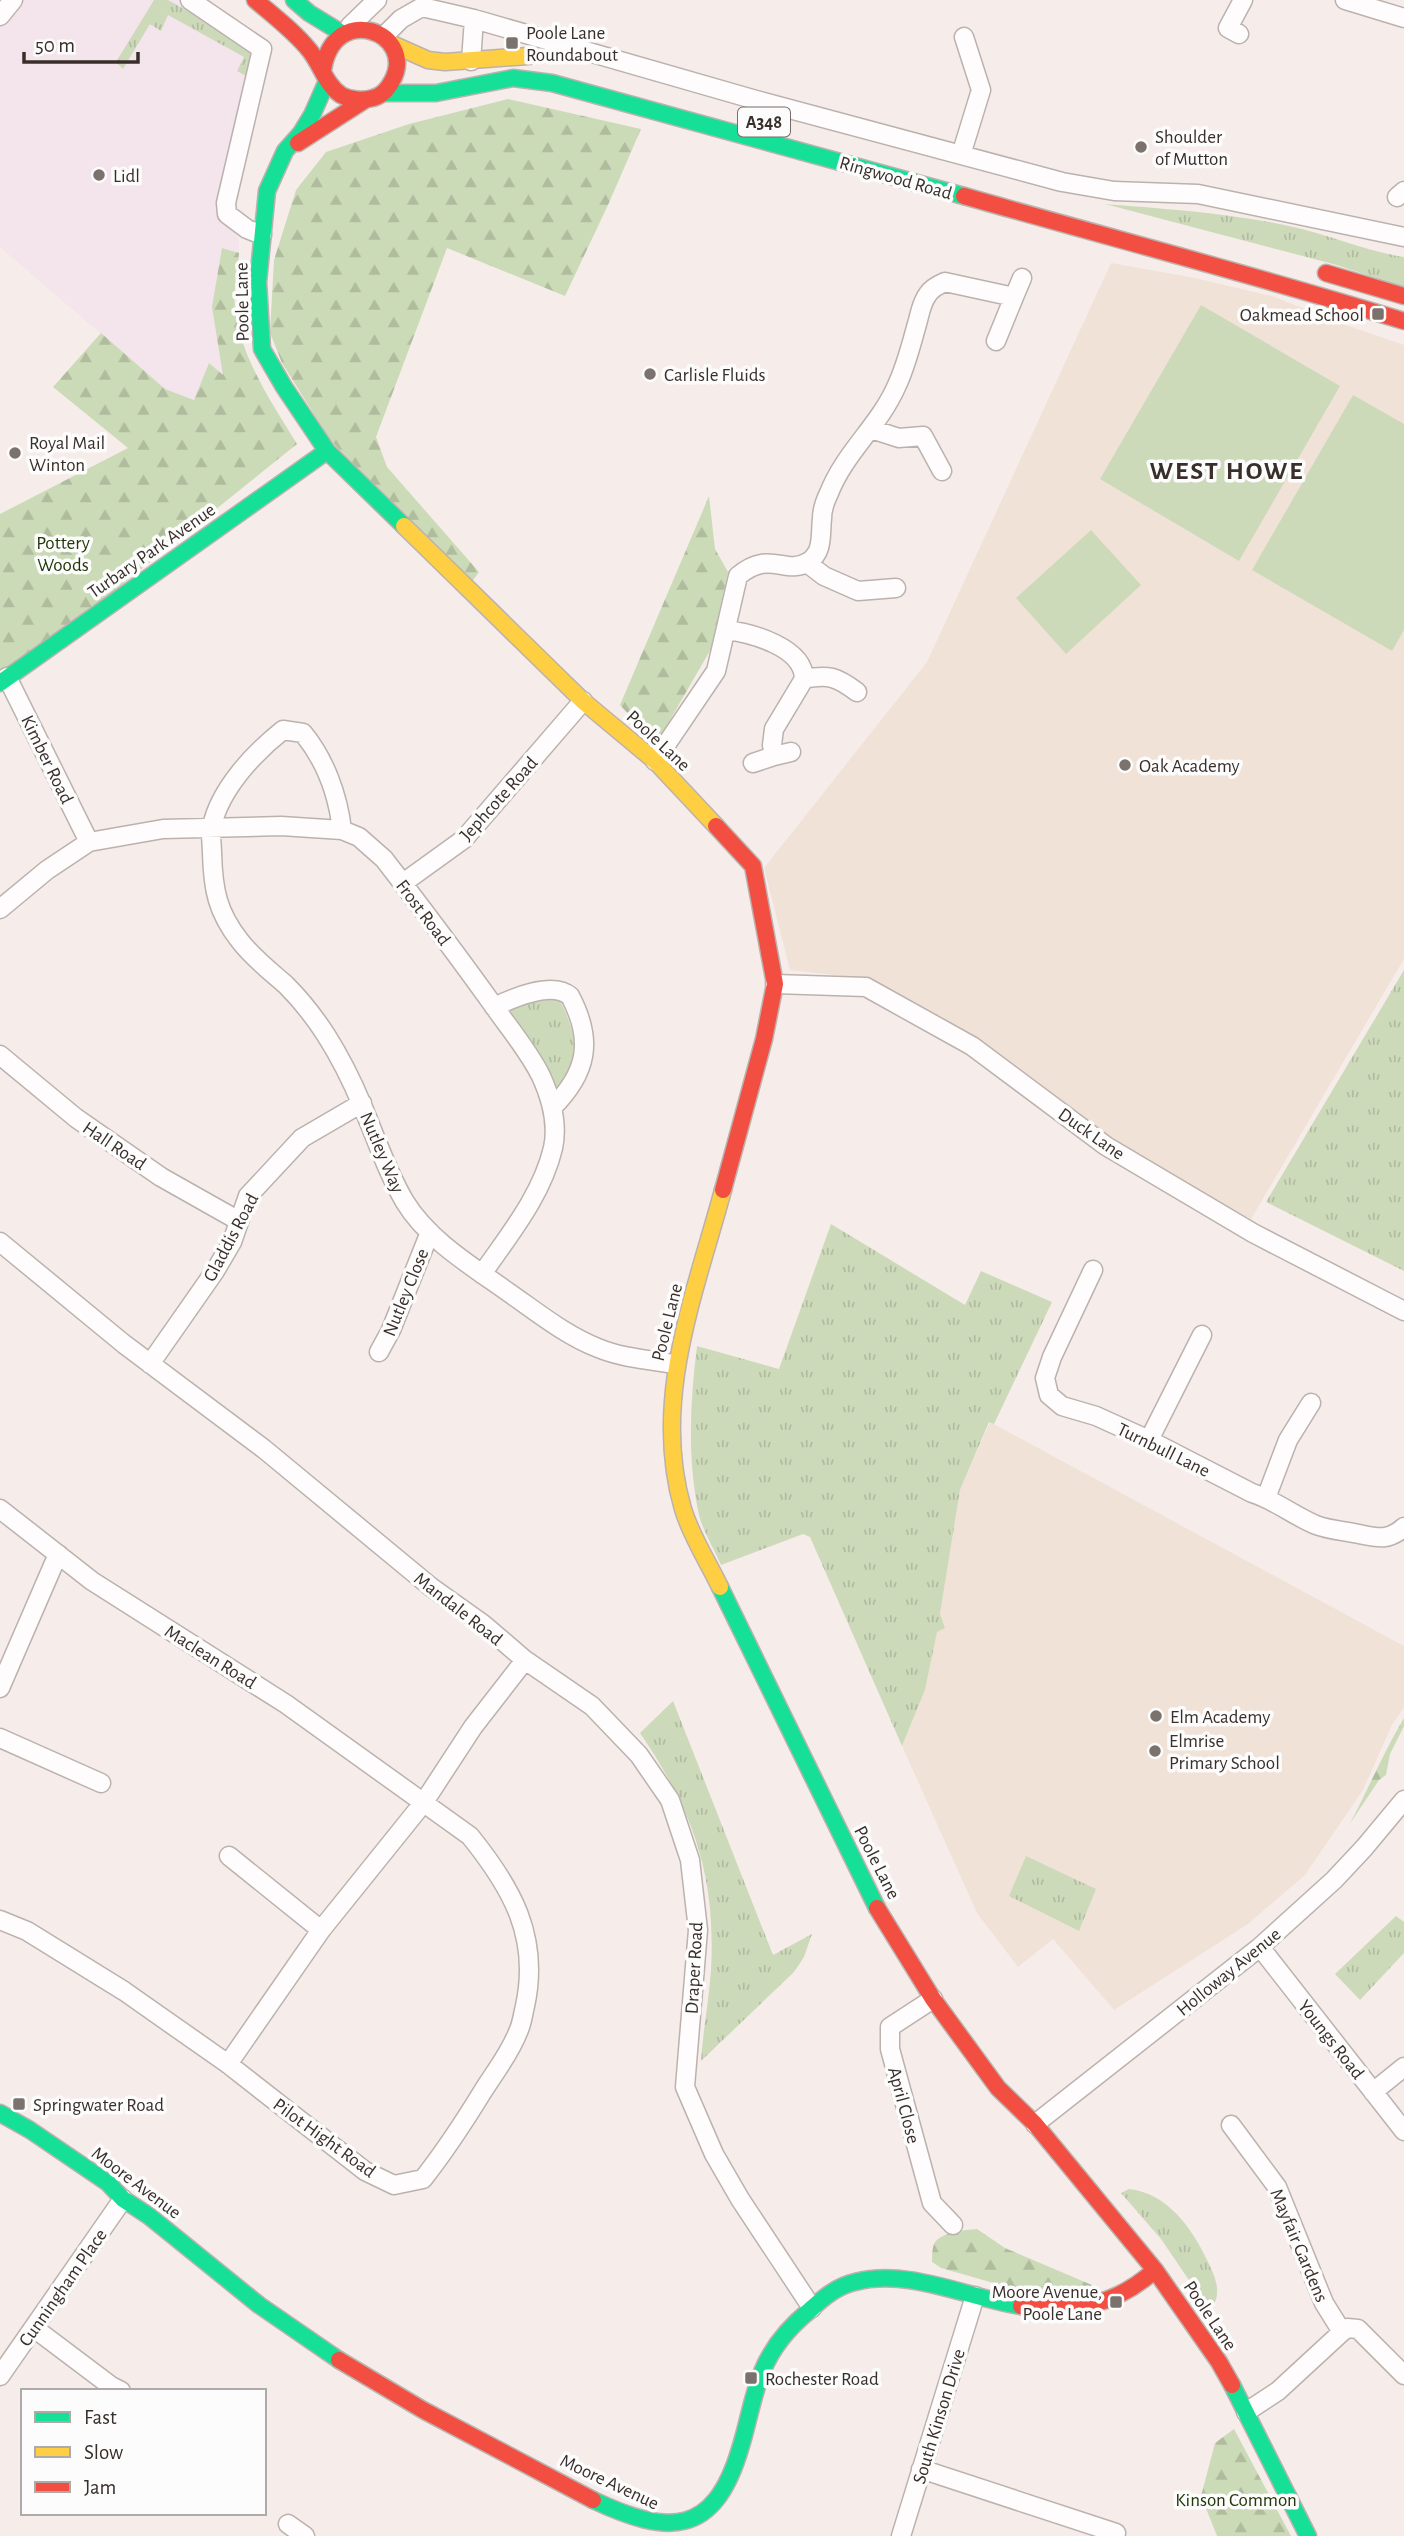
<svg xmlns="http://www.w3.org/2000/svg" width="1404" height="2536" font-family="'Alegreya Sans',sans-serif">
	<style>
		.commercial { fill: #f4e4eb }
		.education { fill: #f1e2d8 }
		.grass { fill: url(#grass-tufts) }
		.forest { fill: url(#forest-firs) }
		.pitch { fill: #cddaba }
		.lines { fill: none; stroke-linecap: round; stroke-linejoin: round }
		.street-casing { stroke: #bbb2ae; stroke-width: 21 }
		.fast-casing { stroke: #bbb2ae; stroke-width: 19 }
		.slow-casing { stroke: #bbb2ae; stroke-width: 19 }
		.jam-casing { stroke: #bbb2ae; stroke-width: 19 }
		.street { stroke: #fefcfc; stroke-width: 18 }
		.fast { stroke: #16e098; stroke-width: 16 }
		.slow { stroke: #ffcf43; stroke-width: 16 }
		.jam { stroke: #f24e42; stroke-width: 16 }
		.poi-dot { fill: #7b726d; stroke: #fcfcfc; stroke-width: 2.5 }
		.labels { text-anchor: middle; stroke-width: 7; stroke-linejoin: round; paint-order: stroke }
		.shield { fill: #fcfcfc; stroke: #746c69; stroke-width: 2 }
		.shield-label { font-size: 18px; font-weight: bold; fill: #392f2a }
		.poi-label { font-size: 19px; fill: #392f2a; stroke: #fcfcfc; text-anchor: start }
		.street-label { font-size: 19px; fill: #392f2a; stroke: #fcfcfc }
		.park-label { font-size: 19px; fill: #22380a; stroke: #fcfcfc }
		.district-label { font-size: 26px; font-weight: bold; letter-spacing: 2px; fill: #392f2a; stroke: #fcfcfc }
	</style>
	<defs>
		<pattern id="grass-tufts" width="24" height="20" patternUnits="userSpaceOnUse" patternTransform="scale(1.75)"><rect width="24" height="20" fill="#cddaba"/><path d="M3 7l-1-3M5 7V3M7 7l1-3M15 17l-1-3M17 17v-4M19 17l1-3" fill="none" stroke="#b1bba0"/></pattern>
		<pattern id="forest-firs" width="22" height="20" patternUnits="userSpaceOnUse" patternTransform="scale(1.75)"><rect width="22" height="20" fill="#ccdbb7"/><path d="M5 1l3.5 6h-7zM16 11l3.5 6h-7z" fill="#b0bc9e"/></pattern>
	</defs>
	<rect width="100%" height="100%" fill="#f6edea"/>
	<!-- commercial -->
	<path class="commercial" d="M0,0H190L262,49L227,214L239,241V253L223,248V376L194,400L165,389L0,247Z"/>
	<!-- education -->
	<path class="education" d="M1111,263L1195,278L1275,297L1337,322L1404,345V959L1251,1219L1212,1199L1107,1136L957,1030L870,979L790,970L764,868L927,662Z
		M990,1422L1404,1646V1707L1392,1725L1363,1790L1305,1875L1248,1924L1114,2010L1053,1939L1018,1967L977,1913L902,1746L925,1690L940,1614L960,1490Z"/>
	<!-- grass -->
	<path class="grass" d="M154,0H168L250,46L254,53L248,77L237,71L244,57L168,15L161,31L150,24L123,69L116,62Z
		M1105,204C1167,209 1228,213 1289,226C1328,234 1364,251 1404,257V287L1333,264Z
		M1404,970V1271L1266,1202Z
		M558,998C568,1013 579,1045 574,1062C571,1073 563,1082 557,1092H555L506,1008L526,1001Z
		M831,1224L965,1305L981,1271L1052,1302L994,1424L989,1422L960,1490L940,1614L945,1628L937,1632L925,1690L902,1746L810,1537L803,1534L721,1565C714,1549 703,1531 699,1515C687,1459 690,1402 697,1346L779,1369Z
		M673,1701L773,1955L812,1934L804,1957L794,1972L701,2061C703,2030 709,2000 711,1970C716,1874 693,1811 640,1733Z
		M1026,1856L1096,1889L1079,1931L1009,1896Z
		M1396,1916L1404,1922V1953L1360,2000L1335,1974Z
		M1129,2189C1167,2193 1192,2228 1207,2260C1216,2278 1223,2294 1210,2311L1161,2239L1121,2193Z"/>
	<!-- forest -->
	<path class="forest" d="M508,99L641,129L608,205L565,296L447,248L376,437L387,467L479,572L471,583L330,440L282,363L270,333L274,260L296,190L326,152L409,124Z
		M222,248L239,253C238,270 233,290 235,307C240,357 272,403 297,444L0,683V514L128,448L53,387L101,333L165,389L194,400L209,363L223,375L212,307Z
		M709,496L715,549L728,572L711,649L656,744L620,705Z
		M1404,1718V1726L1390,1754L1386,1775L1379,1780L1349,1825C1368,1790 1383,1753 1404,1718Z
		M977,2229L1005,2248L1092,2285L1067,2302L1046,2298L941,2268L932,2262C932,2256 932,2249 934,2244C940,2232 965,2230 977,2229Z
		M1234,2429L1291,2536H1217L1201,2496L1215,2443Z"/>
	<!-- pitch -->
	<path class="pitch" d="M1201,305L1340,386L1239,561L1100,479Z
		M1353,395L1404,424V630L1392,651L1252,570Z
		M1091,530L1141,585L1066,654L1016,598Z"/>
	<g class="lines">
		<defs>
			<path id="street" d="M190,0L262,49L226,203L227,214L247,229L262,235
				M1345,0L1404,18
				M0,16L13,0
				M350,26L377,0
				M387,33L401,19L422,7L474,19L756,100L1062,182L1114,191L1198,194L1404,237
				M1239,34L1228,28L1243,0
				M471,61L474,19
				M961,155L981,90L964,37
				M1397,197L1404,191
				M996,341L1014,297
				M871,429L899,438L923,436L942,471
				M807,563L824,576L858,591L896,588
				M726,630C751,633 804,647 804,679L774,729L772,745L774,756L791,752
				M7,677L89,842
				M804,679C829,674 837,677 857,692
				M655,761L716,671L738,576C770,549 785,576 808,562C824,552 820,534 822,519C822,510 825,501 829,493C845,452 880,425 897,385C906,366 911,345 917,324C920,314 921,303 928,294C932,288 938,285 945,282L1014,297L1022,278
				M753,763L774,756
				M342,830C338,795 325,760 303,733L283,730C254,753 220,789 212,826C210,834 212,845 212,853C213,889 217,912 240,941C253,958 270,971 286,985C300,999 315,1018 326,1035C340,1057 352,1081 362,1105C376,1138 387,1172 405,1202C428,1240 473,1267 508,1292C537,1312 565,1335 598,1348C622,1358 650,1360 675,1364
				M403,883L464,839L583,701
				M0,909L47,870L89,842L163,829L281,826L342,830L359,837L384,859C421,907 458,956 493,1005C509,1028 528,1050 541,1076C551,1098 558,1125 553,1148C542,1195 509,1235 482,1274
				M775,984L866,987L972,1046L1106,1146L1253,1233L1404,1311
				M494,1007C513,998 552,981 570,996C594,1041 587,1073 552,1108
				M0,1055L76,1118L161,1177L239,1221
				M0,1242L124,1344L264,1449L431,1587L483,1624L525,1660L592,1706L639,1755L670,1800L690,1860L698,1930L685,2087L714,2154L740,2199L812,2308
				M1093,1270L1052,1357L1045,1378L1049,1395L1062,1406L1096,1416L1149,1440L1252,1493C1275,1500 1294,1516 1316,1525C1329,1530 1345,1531 1359,1534C1378,1538 1389,1541 1404,1527
				M379,1352L391,1330L430,1232
				M150,1364L215,1271L232,1242L248,1196L302,1138L362,1103
				M1149,1440L1202,1335
				M1266,1498L1288,1440L1311,1403
				M0,1509L92,1581L286,1704L470,1836C512,1888 540,1937 525,2006C523,2014 522,2024 518,2032C510,2053 495,2072 483,2091C464,2122 445,2151 423,2179L394,2185L365,2171L228,2064L124,1991L27,1931L0,1920
				M0,1688L58,1554
				M0,1738L101,1783
				M229,1856L321,1930
				M1260,1947L1404,2131
				M933,1999L890,2027V2049L932,2203L953,2225
				M228,2064L321,1930L424,1802L473,1727L525,1660
				M1373,2092L1404,2067
				M1035,2124L1260,1947L1334,1880L1364,1848L1404,1800
				M1231,2125L1277,2187L1324,2303L1342,2332L1347,2328L1358,2329L1404,2375
				M34,2328L111,2386L121,2391
				M0,2376L123,2199
				M1246,2412L1278,2391L1342,2332
				M921,2469L1116,2533L1115,2536
				M288,2524L305,2536
				M901,2536L975,2296"/>
			<path id="fast" d="M294,0L309,13L340,32
				M327,81L312,115L301,133L285,151L267,191L258,282L262,349L284,387L327,451L404,526
				M383,93H436L513,78L552,83L964,196
				M0,683L327,451
				M720,1587L877,1908
				M0,2113L30,2130L108,2183L123,2199L149,2216L259,2305L339,2360
				M1232,2385L1308,2536
				M593,2500C669,2536 714,2536 740,2449C748,2424 752,2397 762,2372C772,2347 789,2327 810,2310C823,2298 837,2286 855,2282C910,2268 967,2298 1021,2306"/>
			<path id="slow" d="M392,44L428,60L445,62L528,56
				M404,526L583,701L655,761L716,826
				M720,1587C708,1562 691,1536 683,1509C651,1401 695,1294 723,1190"/>
			<path id="jam" d="M255,0C274,16 295,32 310,51C321,65 326,85 341,95C350,100 363,101 373,98C381,96 388,89 392,81C418,33 334,0 323,70
				M298,143L365,100
				M964,196C1111,238 1258,276 1404,321
				M1326,273L1404,296
				M716,826L753,866L775,984L764,1039L723,1190
				M877,1908L933,1999L998,2088L1035,2124L1155,2270L1219,2362L1232,2385
				M1021,2306C1074,2312 1114,2307 1155,2270
				M339,2360L423,2410L593,2500"/>
		</defs>
		<!-- street casing -->
		<use href="#street" class="street-casing"/>
		<!-- fast casing -->
		<use href="#fast" class="fast-casing"/>
		<!-- slow casing -->
		<use href="#slow" class="slow-casing"/>
		<!-- jam casing -->
		<use href="#jam" class="jam-casing"/>
		<!-- street -->
		<use href="#street" class="street"/>
		<!-- fast -->
		<use href="#fast" class="fast"/>
		<!-- slow -->
		<use href="#slow" class="slow"/>
		<!-- jam -->
		<use href="#jam" class="jam"/>
	</g>
	<!-- markers -->
	<g class="poi-dot">
		<rect x="505" y="36" width="14" height="14" rx="3.5"/>
		<circle cx="1141" cy="147" r="7"/>
		<circle cx="99" cy="175" r="7"/>
		<rect x="1371" y="307" width="14" height="14" rx="3.5"/>
		<circle cx="650" cy="374" r="7"/>
		<circle cx="15" cy="453" r="7"/>
		<circle cx="1125" cy="765" r="7"/>
		<circle cx="1156" cy="1716" r="7"/>
		<circle cx="1155" cy="1751" r="7"/>
		<rect x="12" y="2097" width="14" height="14" rx="3.5"/>
		<rect x="1109" y="2295" width="14" height="14" rx="3.5"/>
		<rect x="744" y="2371" width="14" height="14" rx="3.5"/>
	</g>
	<g class="labels">
		<!-- shield labels -->
		<rect class="shield" x="738" y="107.5" width="52" height="29" rx="5"/>
		<g class="shield-label">
			<text x="764" y="128">A348</text>
		</g>
		<!-- poi labels -->
		<g class="poi-label">
			<text x="526" y="39">Poole Lane<tspan x="526" dy="22">Roundabout</tspan></text>
			<text x="1155" y="143">Shoulder<tspan x="1155" dy="22">of Mutton</tspan></text>
			<text x="113" y="182">Lidl</text>
			<text x="1364" y="321" text-anchor="end">Oakmead School</text>
			<text x="664" y="381">Carlisle Fluids</text>
			<text x="29" y="449">Royal Mail<tspan x="29" dy="22">Winton</tspan></text>
			<text x="1139" y="772">Oak Academy</text>
			<text x="1170" y="1723">Elm Academy</text>
			<text x="1169" y="1747">Elmrise<tspan x="1169" dy="22">Primary School</tspan></text>
			<text x="33" y="2111">Springwater Road</text>
			<text x="1102" y="2298" text-anchor="end">Moore Avenue,<tspan x="1102" dy="22">Poole Lane</tspan></text>
			<text x="765" y="2385">Rochester Road</text>
		</g>
		<!-- street labels -->
		<g class="street-label">
			<text transform="translate(896 177) rotate(16)" y="7">Ringwood Road</text>
			<text transform="translate(241 302) rotate(-91)" y="7">Poole Lane</text>
			<text transform="translate(151 550) rotate(-35)" y="7">Turbary Park Avenue</text>
			<text transform="translate(659 740) rotate(43)" y="7">Poole Lane</text>
			<text transform="translate(48 759) rotate(64)" y="7">Kimber Road</text>
			<text transform="translate(498 798) rotate(-48)" y="7">Jephcote Road</text>
			<text transform="translate(424 912) rotate(53)" y="7">Frost Road</text>
			<text transform="translate(1092 1133) rotate(35)" y="7">Duck Lane</text>
			<text transform="translate(115 1145) rotate(34)" y="7">Hall Road</text>
			<text transform="translate(383 1152) rotate(67)" y="7">Nutley Way</text>
			<text transform="translate(230 1237) rotate(-62)" y="7">Gladdis Road</text>
			<text transform="translate(405 1292) rotate(-68)" y="7">Nutley Close</text>
			<text transform="translate(666 1322) rotate(-76)" y="7">Poole Lane</text>
			<text transform="translate(1164 1449) rotate(26)" y="7">Turnbull Lane</text>
			<text transform="translate(459 1608) rotate(38)" y="7">Mandale Road</text>
			<text transform="translate(211 1656) rotate(32)" y="7">Maclean Road</text>
			<text transform="translate(878 1862) rotate(63)" y="7">Poole Lane</text>
			<text transform="translate(693 1968) rotate(-87)" y="7">Draper Road</text>
			<text transform="translate(1228 1971) rotate(-39)" y="7">Holloway Avenue</text>
			<text transform="translate(1332 2039) rotate(52)" y="7">Youngs Road</text>
			<text transform="translate(905 2105) rotate(75)" y="7">April Close</text>
			<text transform="translate(325 2137) rotate(36)" y="7">Pilot Hight Road</text>
			<text transform="translate(137 2182) rotate(37)" y="7">Moore Avenue</text>
			<text transform="translate(1300 2245) rotate(67)" y="7">Mayfair Gardens</text>
			<text transform="translate(62 2287) rotate(-55)" y="7">Cunningham Place</text>
			<text transform="translate(1211 2315) rotate(56)" y="7">Poole Lane</text>
			<text transform="translate(938 2416) rotate(-73)" y="7">South Kinson Drive</text>
			<text transform="translate(610 2481) rotate(25)" y="7">Moore Avenue</text>
		</g>
		<!-- park labels -->
		<g class="park-label">
			<text x="63" y="549">Pottery<tspan x="63" dy="22">Woods</tspan></text>
			<text x="1236" y="2506">Kinson Common</text>
		</g>
		<!-- district labels -->
		<g class="district-label">
			<text x="1227" y="479">WEST HOWE</text>
		</g>
	</g>
	<!-- legend -->
	<rect x="21" y="2389" width="245" height="126" fill="#fcfcfc" stroke="#aeaaa8" stroke-width="2"/>
	<rect x="35" y="2412" width="35" height="10" fill="#16e098" stroke="#aeaaa8" stroke-width="2"/>
	<text x="84" y="2424" font-size="21" fill="#392f2a">Fast</text>
	<rect x="35" y="2447" width="35" height="10" fill="#ffcf43" stroke="#aeaaa8" stroke-width="2"/>
	<text x="84" y="2459" font-size="21" fill="#392f2a">Slow</text>
	<rect x="35" y="2482" width="35" height="10" fill="#f24e42" stroke="#aeaaa8" stroke-width="2"/>
	<text x="84" y="2494" font-size="21" fill="#392f2a">Jam</text>
	<!-- scale -->
	<path d="M24 52v10h114v-10" fill="none" stroke="#392f2a" stroke-width="3.5"/>
	<text x="35" y="52" font-size="21" fill="#392f2a" stroke="#fcfcfc" stroke-width="5" paint-order="stroke">50 m</text>
</svg>
